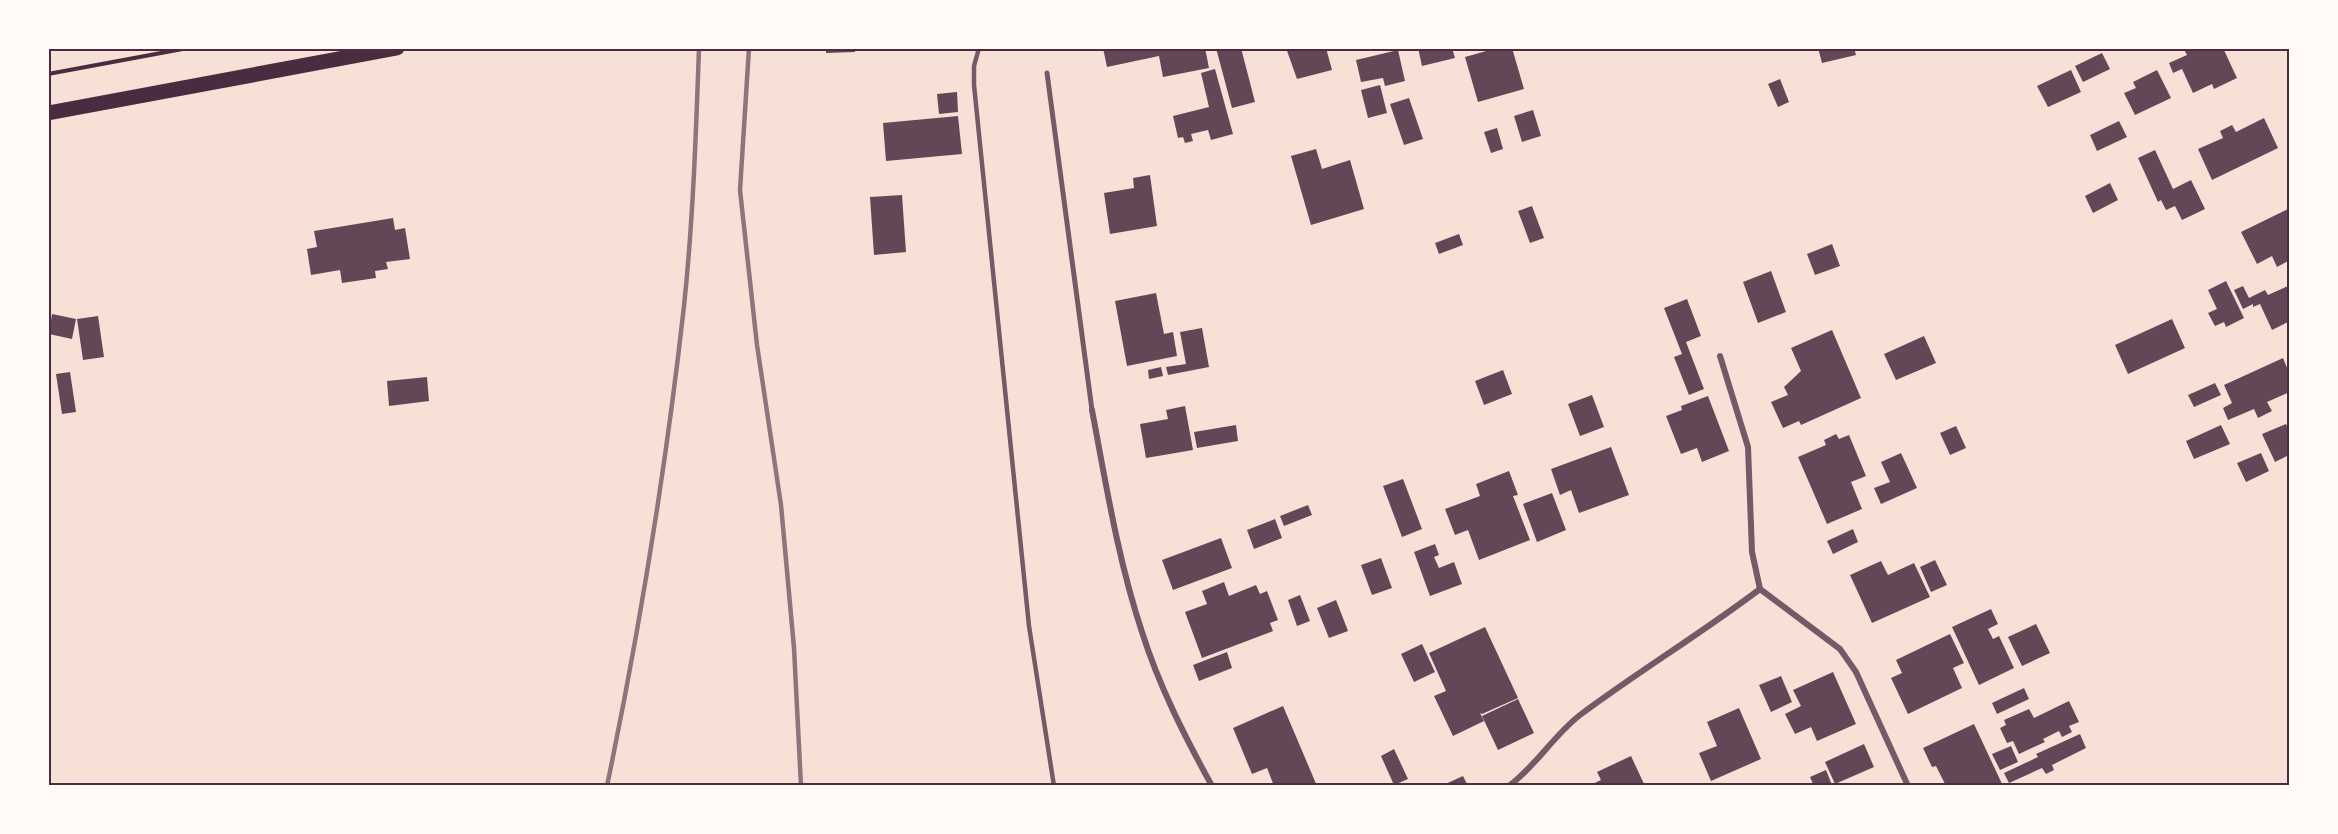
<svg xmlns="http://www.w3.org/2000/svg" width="2338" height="834" font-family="Manrope,sans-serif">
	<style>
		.building { fill: #644757 }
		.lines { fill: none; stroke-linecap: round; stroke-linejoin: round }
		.path { stroke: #4a2c40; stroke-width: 4 }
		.service { stroke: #755966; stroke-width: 4.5 }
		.pedestrian { stroke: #755966; stroke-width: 5 }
		.minor { stroke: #755966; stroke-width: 6 }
		.primary { stroke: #4a2c40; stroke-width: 15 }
		.rail { stroke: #8f747c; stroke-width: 4.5 }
		.neatline { fill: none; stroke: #4a2c40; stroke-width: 2 }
	</style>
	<rect width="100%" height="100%" fill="#f7e1d7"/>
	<!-- building -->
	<path class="building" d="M826,48H855V52L826,53Z
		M1103,48H1205L1209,68L1163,77L1159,56L1107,67Z
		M1216,48H1241L1255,102L1232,108Z
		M1286,48H1326L1332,70L1297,79Z
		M1418,48H1452L1455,58L1422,66Z
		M1497,48H1504L1505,51L1512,48L1524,89L1478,102L1465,57Z
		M1818,48H1854L1856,55L1822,63Z
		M2183,48H2223L2237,78L2214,89L2212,84L2193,93L2182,69L2173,73L2169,63L2187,55Z
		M1398,50L1405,81L1385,86L1383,78L1361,82L1356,60Z
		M2102,53L2110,69L2083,82L2075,66Z
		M1215,69L1233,134L1211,140L1208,130L1191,134L1193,141L1185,143L1183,137L1178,138L1173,116L1209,107L1201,73Z
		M2071,70L2081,92L2048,107L2037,86Z
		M2157,70L2171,98L2135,115L2124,93L2136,88L2133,82Z
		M1780,79L1789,102L1778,107L1768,84Z
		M1380,85L1387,113L1368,118L1361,90Z
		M957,92L958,112L939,114L937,94Z
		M1409,98L1423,139L1404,145L1390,104Z
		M1533,110L1541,136L1522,142L1514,116Z
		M958,116L962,154L886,161L883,123Z
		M2264,118L2278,148L2212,180L2198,149L2223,138L2220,131L2232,125L2236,132Z
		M2119,121L2127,137L2097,151L2090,135Z
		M1497,128L1503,149L1491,153L1484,132Z
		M1316,149L1322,169L1350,160L1364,209L1311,225L1291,156Z
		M2155,150L2173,189L2191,180L2205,209L2182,220L2175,206L2166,210L2161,200L2158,202L2138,158Z
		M1150,175L1157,226L1110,234L1104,193L1134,188L1133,178Z
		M2110,183L2118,200L2093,213L2085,196Z
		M902,195L906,252L874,255L870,197Z
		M1532,206L1544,238L1530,243L1518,211Z
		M2290,208V260L2277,267L2272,256L2257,264L2241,232Z
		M393,218L395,230L405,228L410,259L386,262L388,269L375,271L376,278L342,283L340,270L311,275L307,249L317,247L314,231Z
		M1459,234L1463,245L1439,254L1435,243Z
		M1832,244L1840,266L1815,275L1807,254Z
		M1771,271L1786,312L1758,323L1743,282Z
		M2226,281L2244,318L2226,327L2224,322L2215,326L2208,313L2217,309L2208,290Z
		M2290,285V321L2272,330L2260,304L2253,307V304L2243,309L2234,290L2243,286L2249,298L2265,290L2268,295Z
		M1156,293L1164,334L1173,332L1177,356L1127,366L1115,301Z
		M1687,299L1701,336L1686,342L1704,389L1689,395L1674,357L1682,354L1664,308Z
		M52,314L76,319L72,339L49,334Z
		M98,316L104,357L83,360L77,319Z
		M2172,319L2185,348L2128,374L2115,345Z
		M1202,328L1209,367L1168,375L1166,367L1186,364L1180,332Z
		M1832,330L1861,398L1801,425L1799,421L1783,428L1771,402L1788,395L1784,387L1801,371L1791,348Z
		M1924,336L1936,363L1896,380L1884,354Z
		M2283,358L2290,375V392L2267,402L2272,411L2258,418L2254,409L2228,420L2223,408L2232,403L2224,385Z
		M1161,367L1163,376L1149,379L1148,370Z
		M1503,370L1512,394L1484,405L1475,381Z
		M70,372L76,412L62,414L56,374Z
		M427,377L429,401L389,406L387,381Z
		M2215,383L2221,395L2194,407L2188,395Z
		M1592,395L1604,427L1580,436L1568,404Z
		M1708,396L1729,451L1702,462L1697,448L1681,454L1666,416L1682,410L1681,406Z
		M1185,406L1193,450L1146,458L1140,424L1168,419L1166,410Z
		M2286,424L2290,433V462L2287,456L2275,462L2262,434Z
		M1236,425L1238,441L1197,448L1194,432Z
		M2221,425L2230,444L2194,459L2186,441Z
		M1956,426L1966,448L1950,455L1940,433Z
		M1836,434L1839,439L1849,435L1866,476L1851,482L1862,509L1827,524L1798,457L1826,445L1824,440Z
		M1611,447L1629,495L1579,513L1571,490L1560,495L1551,469Z
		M1901,453L1917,488L1881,504L1874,488L1890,482L1881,462Z
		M2261,453L2269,471L2246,482L2237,463Z
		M1509,471L1518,495L1513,496L1530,540L1479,560L1468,530L1455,535L1445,509L1480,496L1476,484Z
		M1403,479L1422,529L1402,537L1383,486Z
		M1552,493L1566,530L1537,542L1523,504Z
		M1308,505L1312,515L1284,526L1280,516Z
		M1275,519L1282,538L1254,549L1247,530Z
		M1853,529L1858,542L1833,554L1827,541Z
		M1221,538L1232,568L1173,590L1162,560Z
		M1435,544L1439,555L1434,557L1439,568L1454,562L1462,584L1430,596L1414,552Z
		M1381,558L1392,588L1372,595L1361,565Z
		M1935,560L1947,585L1931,592L1920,567Z
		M1881,561L1888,575L1914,563L1930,597L1872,623L1850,575Z
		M1224,582L1229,596L1256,585L1260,594L1267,591L1278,620L1270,623L1273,631L1202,658L1185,612L1207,604L1202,591Z
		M1300,595L1310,621L1297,626L1288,600Z
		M1336,600L1348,631L1329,638L1317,608Z
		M1991,609L1998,624L1988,629L1993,639L1999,636L2014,668L1979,685L1952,627Z
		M2036,624L2050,653L2022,666L2008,637Z
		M1485,627L1518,698L1482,714L1480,713L1484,721L1453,736L1434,696L1446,691L1429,653Z
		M1950,634L1964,663L1953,668L1962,688L1908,714L1891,678L1902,673L1896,660Z
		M1422,644L1435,672L1414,682L1401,654Z
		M1227,652L1232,668L1199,681L1193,665Z
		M1833,672L1856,724L1817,741L1811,727L1795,734L1785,714L1801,706L1793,690Z
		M1781,676L1792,702L1771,712L1759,685Z
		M2024,688L2029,699L1997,714L1992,703Z
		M1518,699L1534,733L1498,750L1482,716Z
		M2069,701L2079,722L2069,726L2072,732L2062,737L2059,731L2043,739L2045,742L2019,754L2013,741L2007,743L2000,728L2006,725L2004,720L2029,709L2034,718Z
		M1283,706L1303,753L1317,786H1274L1267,768L1252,774L1233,728Z
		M1739,708L1761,759L1711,781L1699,753L1717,746L1707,722Z
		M1974,724L2003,786H1946L1936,766L1932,767L1923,748Z
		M2080,734L2086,748L2052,765L2054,770L2046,774L2042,768L2009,783L2004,773L2038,757L2036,754Z
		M1864,744L1874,767L1835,784L1825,762Z
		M2011,746L2018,762L2000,770L1992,754Z
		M1394,749L1408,779L1394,785L1381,756Z
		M1631,756L1645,786H1588L1601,780L1597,772Z
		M1826,770L1832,785L1814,786L1810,777Z
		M1463,776L1468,786H1441Z"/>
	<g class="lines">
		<!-- path -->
		<path class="path" d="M48,74L188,48"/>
		<!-- service -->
		<path class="service" d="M979,48L974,66V85L1029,626L1054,786"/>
		<!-- pedestrian -->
		<path class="pedestrian" d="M1047,73L1092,410"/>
		<!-- minor -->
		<path class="minor" d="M1720,356L1748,447L1752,552L1760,589L1840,649L1856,672L1908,786
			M1092,410C1106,484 1118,560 1142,632C1159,686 1185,737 1212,786
			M1509,786C1536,766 1553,736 1580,715C1639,671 1702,633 1760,589"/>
		<!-- primary -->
		<path class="primary" d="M48,113L397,48"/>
		<!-- rail -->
		<path class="rail" d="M749,48L740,190L757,345L781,505L794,648L801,786
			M607,786C640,627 666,467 684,306C693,221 696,134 699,48"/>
	</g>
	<!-- border -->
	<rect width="2338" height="834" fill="none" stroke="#fffaf5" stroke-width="99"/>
	<rect x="50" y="50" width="2238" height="734" class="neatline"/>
</svg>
